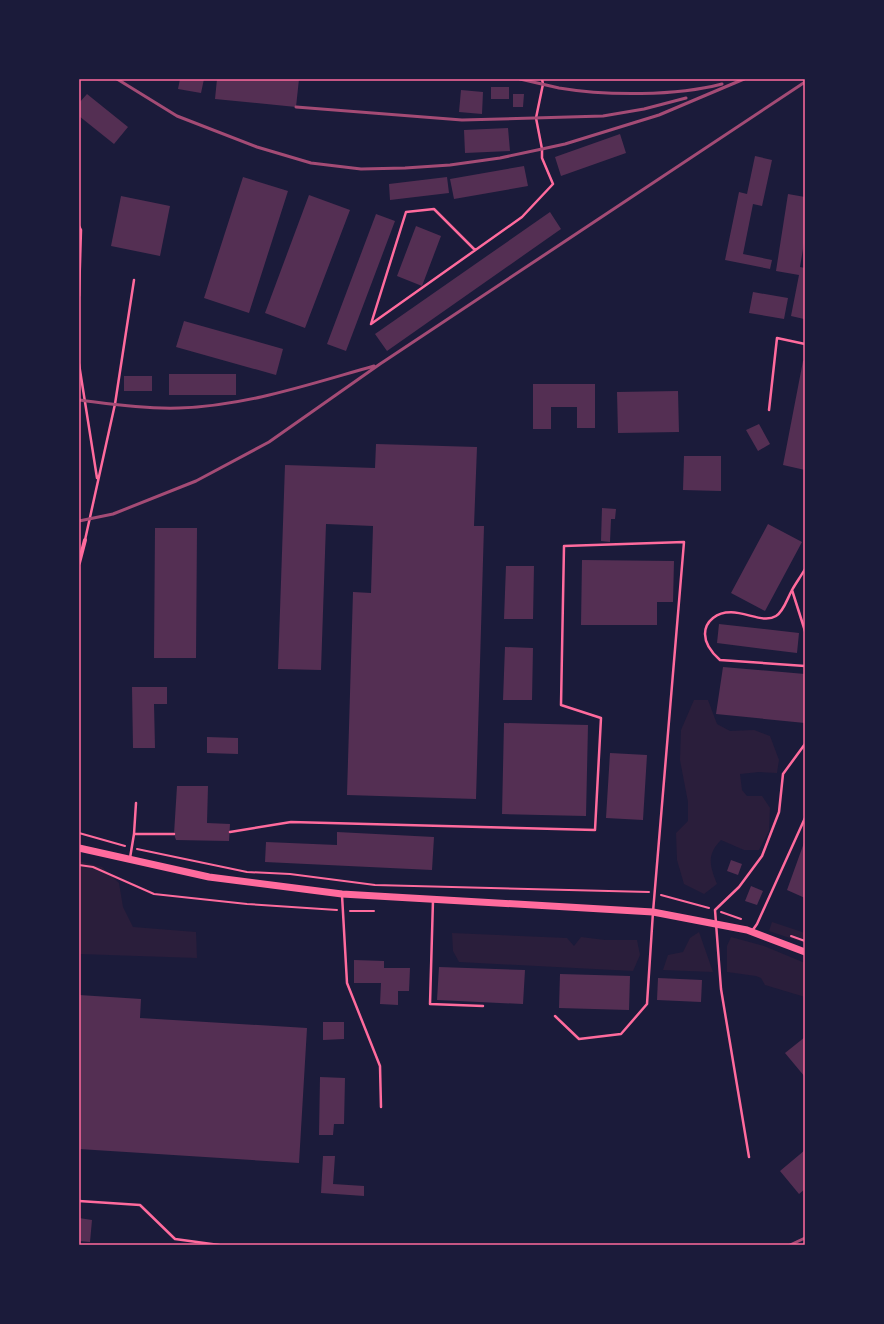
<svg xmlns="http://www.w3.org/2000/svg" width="884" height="1324" font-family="'IBM Plex Sans',sans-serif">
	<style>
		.green { fill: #2a1e3b }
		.building { fill: #542f53 }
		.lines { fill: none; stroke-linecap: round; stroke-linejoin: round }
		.path { stroke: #ff6b9d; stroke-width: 2 }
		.service { stroke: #ff6b9d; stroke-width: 2.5 }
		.minor { stroke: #ff6b9d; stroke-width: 4 }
		.secondary { stroke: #ff6b9d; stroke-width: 7 }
		.rail { stroke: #a44b75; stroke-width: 3 }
		.neatline { fill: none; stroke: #ff6b9d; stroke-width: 1.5 }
	</style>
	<rect width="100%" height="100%" fill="#1b1b3a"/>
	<!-- green -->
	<path class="green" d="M694,700H708L717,724L730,731L754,730L770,736L779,760L777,773L759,772L740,774L742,790L747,796H762L770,808L769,831L759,850H744L721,840C706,855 710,866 717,884L704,894L684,884L677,860L676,833L688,821V802L680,760L681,730Z
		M79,861L102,867L119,883L123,907L133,927L196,932L197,958L79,954Z
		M772,922L805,933V943L769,931Z
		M699,932L713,972L663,970L668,955L683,952L690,938Z
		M452,933L567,938L574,946L581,937L605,940H637L640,955L633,971L459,962L453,951Z
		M731,937L764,946L805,963V997L765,985L761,978L756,976L727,972V946Z"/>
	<!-- building -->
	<path class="building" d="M180,79H204L201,93L178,89Z
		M217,79H299L296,107L215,99Z
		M491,87H509V99H491Z
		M461,90L483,92L482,114L459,112Z
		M87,94L128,127L114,144L79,116V103Z
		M513,94H524L523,107H513Z
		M508,128L510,151L465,153L464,130Z
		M620,134L626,153L561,176L555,157Z
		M755,156L772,160L762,206L753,204L743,254L772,260L770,269L725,260L739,192L747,194Z
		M524,166L528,186L454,199L450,179Z
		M243,177L288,191L249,313L204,298Z
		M447,177L449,193L390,200L389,184Z
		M788,194L805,197V237L800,267L805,268L804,319L791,316L799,275L776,271Z
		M309,195L350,210L305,328L265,313Z
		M121,196L170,206L160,256L111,246Z
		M550,212L561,229L387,351L375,334Z
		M376,214L395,221L346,351L327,344Z
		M416,226L441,236L422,286L397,276Z
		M753,292L788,298L784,319L749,313Z
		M184,321L283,349L276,375L176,347Z
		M803,361H805V470L783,465Z
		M169,374H236V395H169Z
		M124,376H152V391H124Z
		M533,384H595V428H577V407H551V429H533Z
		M678,391L679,432L618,433L617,392Z
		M759,424L770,444L758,451L746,430Z
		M376,444L477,447L474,526H484L476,799L347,795L353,592L371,593L373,526L326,524L321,670L278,669L285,465L375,468Z
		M684,456H721V491L683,490Z
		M602,508L616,509L615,519H611L610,542L601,541Z
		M768,524L802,542L765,611L731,593Z
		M155,528H197L196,658H154Z
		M582,560L674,561L673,602H657V625H581Z
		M506,566H534L533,619H504Z
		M719,624L799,633L797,653L717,643Z
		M505,647L533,648L532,700H503Z
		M723,667L805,674V723L716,714Z
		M132,687H167V704H154L155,748H133Z
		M504,723L588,725L586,816L502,814Z
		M207,737L238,738V754L207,753Z
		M610,753L647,755L643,820L606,818Z
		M177,786H208L207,823L230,824L229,841L176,840L174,834Z
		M337,832L434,837L432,870L265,862L266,842L337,845Z
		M805,840V898L787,890Z
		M731,860L742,864L738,875L727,871Z
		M751,886L763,891L757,905L745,901Z
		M354,960L384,961V968H410L409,991H398V1005L380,1004L381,983H354Z
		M439,967L525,970L523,1004L437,1000Z
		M560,974L630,976L629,1010L559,1008Z
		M658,978L702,980L701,1002L657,1000Z
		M79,995L141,999L140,1018L307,1028L299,1163L79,1149Z
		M323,1022H344V1039L323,1040Z
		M805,1037V1077L785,1053Z
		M320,1077L345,1078L344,1124H334L333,1135H319Z
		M805,1150V1189L799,1194L780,1171Z
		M323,1156H335L333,1184L364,1186V1196L321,1193Z
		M79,1218L92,1220L90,1242L79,1241Z"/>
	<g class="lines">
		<!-- path -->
		<path class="path" d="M79,833L125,846
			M137,849L247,872L290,874L375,885L649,892
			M79,865L93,867L154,894L247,904L337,910
			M661,895L709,908
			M350,911H374
			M721,912L741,919
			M791,936L805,941"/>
		<!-- service -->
		<path class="service" d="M79,226L81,230L79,296
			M475,250L434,209L406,212L371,324L522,217L553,184L542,158V149L536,118L543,84L542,79
			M79,364L97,478
			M769,410L777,338L805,344
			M85,540L115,404L134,280
			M805,569C801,576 796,583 792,590C787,599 784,611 776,616C760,626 734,602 713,618C708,622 705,627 705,634C705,644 712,653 720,660L805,666
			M792,590L805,631
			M230,832L291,822L595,830L601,718L561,705L564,546L684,542L653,912L647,1004L621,1034L579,1039L555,1016
			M134,834L136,803
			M130,858L134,834H174
			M342,895L347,983L380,1066L381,1107
			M433,900L430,1004L483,1006
			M752,931L757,924L805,818
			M749,1157L721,989L715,910L739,887L762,856L779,812L783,774L805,744
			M79,1201L140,1205L175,1239L219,1245"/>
		<!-- minor -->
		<path class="minor" d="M79,563L85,540"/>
		<!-- secondary -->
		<path class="secondary" d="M79,848L209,877L342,894L653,912L747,930L805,952"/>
		<!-- rail -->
		<path class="rail" d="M117,79L177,116L257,147L311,163L361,169L405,168L450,165L500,158L542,149L565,144L659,115L744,79
			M520,79C533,82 546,85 559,88C606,96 677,96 722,84
			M296,107L462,120L603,116L644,109L686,98
			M79,400C112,404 145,409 179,408C246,406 310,384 374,366
			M79,521L113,514L196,481L269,442L380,364L805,82
			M790,1245L805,1238"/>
	</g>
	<!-- border -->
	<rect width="884" height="1324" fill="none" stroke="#1b1b3a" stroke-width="160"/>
	<rect x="80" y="80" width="724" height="1164" class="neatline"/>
</svg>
